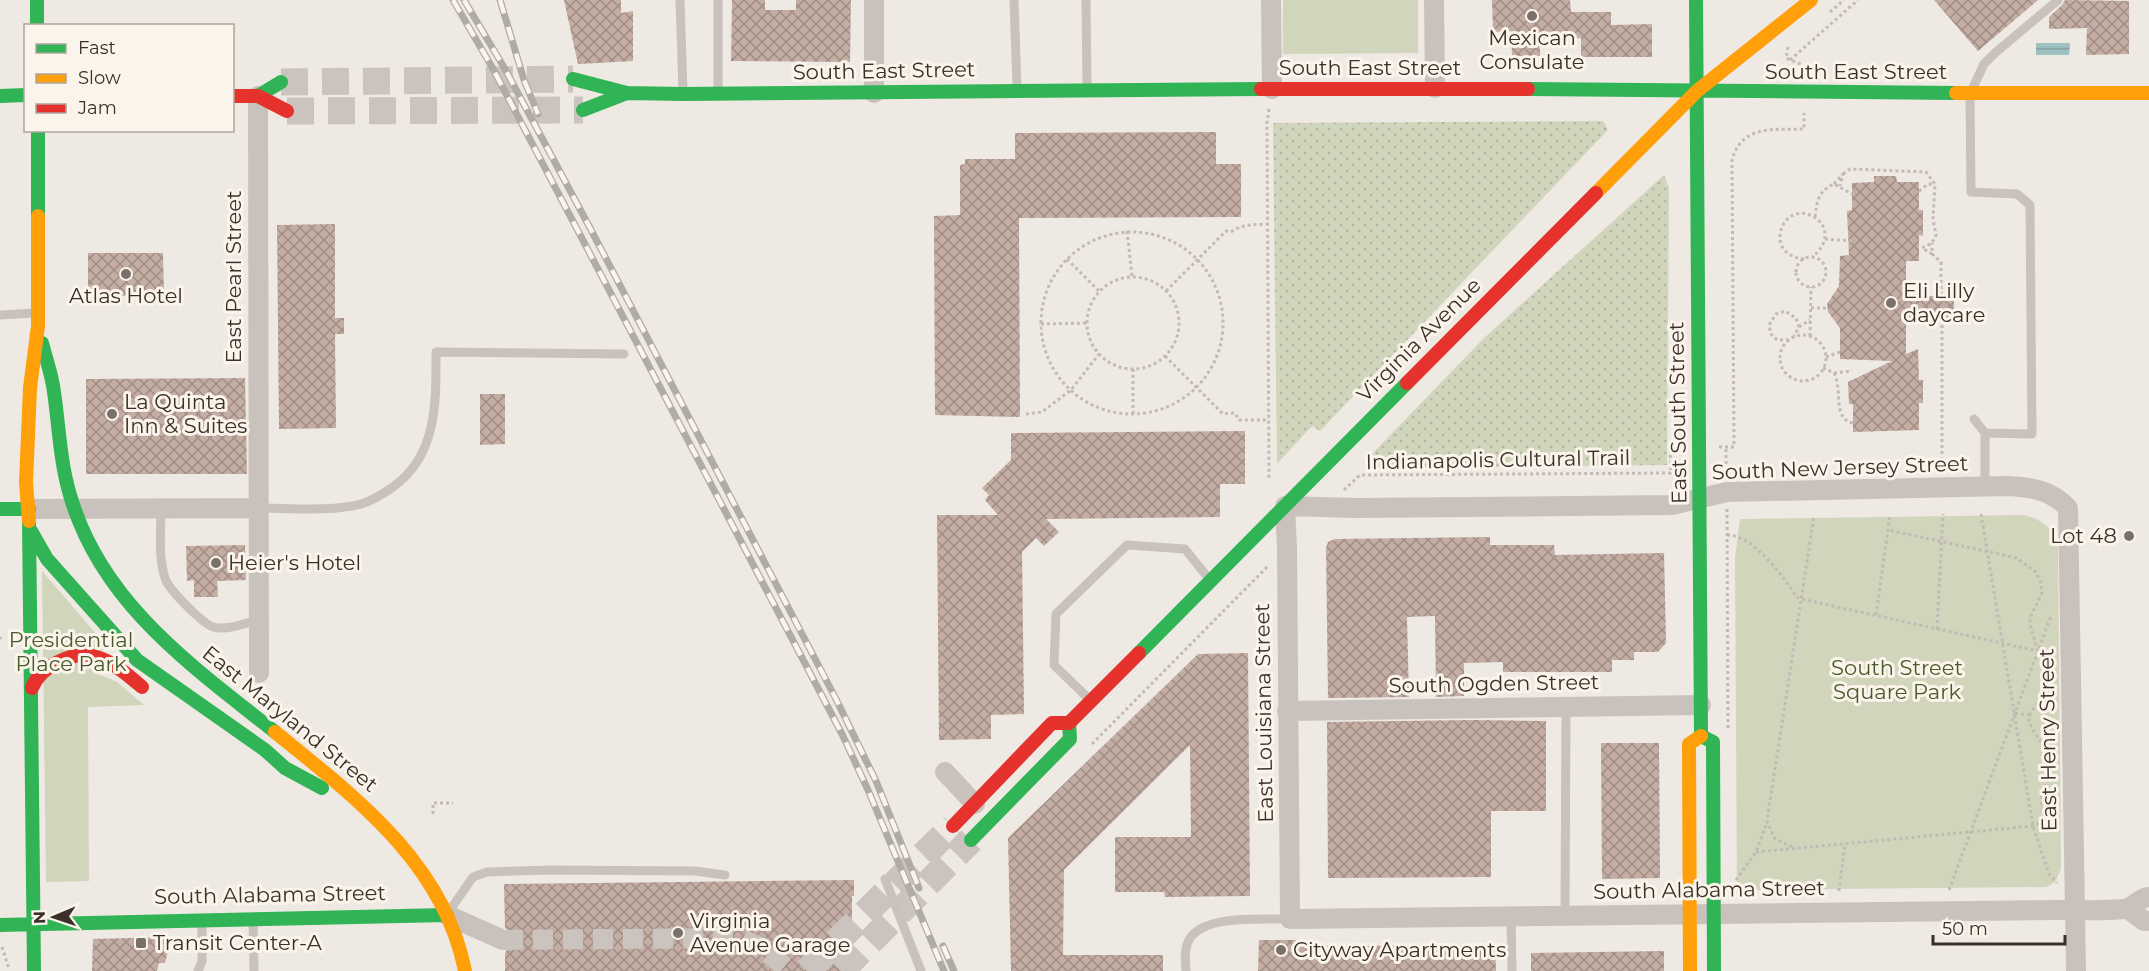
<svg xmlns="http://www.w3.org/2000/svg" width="2149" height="971" font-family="Montserrat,sans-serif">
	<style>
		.grass { fill: url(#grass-dots) }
		.park { fill: #d0d5bc }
		.water { fill: url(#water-rules) }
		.building { fill: url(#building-cross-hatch) }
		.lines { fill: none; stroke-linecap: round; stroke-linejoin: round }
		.street-tunnel { stroke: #cbc4be; stroke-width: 20; stroke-dasharray: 20 10; stroke-linecap: butt }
		.secondary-tunnel { stroke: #cbc4be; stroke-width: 27; stroke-dasharray: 27 14; stroke-linecap: butt }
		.path { stroke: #c2bab4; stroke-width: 3; stroke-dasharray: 3 3; stroke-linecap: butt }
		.lane { stroke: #c9c2bc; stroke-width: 9 }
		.street { stroke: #c9c2bc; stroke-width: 20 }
		.fast { stroke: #30b455; stroke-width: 14 }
		.slow { stroke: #ff9f0a; stroke-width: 14 }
		.jam { stroke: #e5322d; stroke-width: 14 }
		.rail-casing { stroke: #b1aba6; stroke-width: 7 }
		.rail { stroke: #fbf4eb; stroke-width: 4.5; stroke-dasharray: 14; stroke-linecap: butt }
		.poi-dot { fill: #79706a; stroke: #fbf4eb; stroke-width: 2 }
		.labels { text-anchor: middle; stroke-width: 6; stroke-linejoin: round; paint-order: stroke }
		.poi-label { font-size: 21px; fill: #3a2f29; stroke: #fbf4eb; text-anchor: start }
		.street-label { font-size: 21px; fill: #3a2f29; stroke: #fbf4eb }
		.park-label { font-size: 21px; fill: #485b2b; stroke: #fbf4eb }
	</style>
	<defs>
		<pattern id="grass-dots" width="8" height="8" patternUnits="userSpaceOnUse" patternTransform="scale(1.5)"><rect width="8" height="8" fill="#d0d5bc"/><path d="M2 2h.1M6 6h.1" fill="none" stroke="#b3b7a2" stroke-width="1.8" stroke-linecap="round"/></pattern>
		<pattern id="water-rules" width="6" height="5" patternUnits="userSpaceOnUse" patternTransform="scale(1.5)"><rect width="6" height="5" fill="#9ec1c2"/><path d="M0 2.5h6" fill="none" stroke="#829d9e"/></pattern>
		<pattern id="building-cross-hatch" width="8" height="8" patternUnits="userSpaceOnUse" patternTransform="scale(1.5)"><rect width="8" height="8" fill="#c4aea4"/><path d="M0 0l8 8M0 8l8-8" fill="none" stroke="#a08e86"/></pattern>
	</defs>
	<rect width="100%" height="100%" fill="#efe9e3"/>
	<!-- grass -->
	<path class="grass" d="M1603,121L1608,130L1320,431L1312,426L1277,464L1273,123Z
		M1664,175L1669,188L1667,465L1373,468L1371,455L1483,339Z"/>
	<!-- park -->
	<path class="park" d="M1283,0H1418V53L1283,54Z
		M2022,515C2042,518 2054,529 2058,548L2061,869L2055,882L2046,887L1737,890L1735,558L1740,519Z
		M42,571L104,643L98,674L117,682L144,705L88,707L89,881L46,882Z"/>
	<!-- water -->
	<path class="water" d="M2036,43H2070L2069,55H2036Z"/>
	<!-- building -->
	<path class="building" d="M564,0H621V13L633,11V61L578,64Z
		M732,0H765V10H796V0H851L850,62L731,61Z
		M1492,0H1570L1571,12H1611V25L1652,24V57H1581V38L1540,39V56H1512L1511,31L1493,32Z
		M1934,0H2038L1978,51Z
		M2065,0L2129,1V54L2086,55L2087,28L2049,29V17L2062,5Z
		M1216,132V164H1241V217L1019,218L1020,417L935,415L934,216L960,215V165L965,164V159H1015V133Z
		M1874,176H1896L1897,182H1919V210H1923V236L1919,235V261H1906V292H1910V296H1954V319H1911V323H1906V354L1918,349L1919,380H1923V403H1919V430L1853,432V404H1849L1848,382L1892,361L1840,359V328L1828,312L1827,304L1839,286L1840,256L1849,255L1847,211L1852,210V183L1874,182Z
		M335,224V318H344V334H335L336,428L279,429L277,225Z
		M88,253H163L164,295L88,296Z
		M245,378L247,474H86V379Z
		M480,394H505V444L480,445Z
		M1245,431V484H1220V517L1046,519L1059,532L1044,546L1036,538L1022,552L1024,714L991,715V739L939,740L937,515H998L985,500L989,495L982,488L1011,460V433Z
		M1490,537V545H1554L1555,555L1664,553L1666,643L1658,652H1634V660H1612V672H1503V662L1464,663V696L1436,697L1435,616L1407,617L1409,697L1328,698L1326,548L1328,542L1335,539Z
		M245,545L246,580L217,581L218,597H194V580L187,581L186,546Z
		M1248,653L1250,896L1165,897L1164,892H1115V837H1191L1190,745L1064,870L1063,955H1163V971H1011L1008,838L1198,654Z
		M1474,720L1546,721V811H1491V877L1328,878L1327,722Z
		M1601,743H1659L1660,878L1602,879Z
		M854,880V896H852V971H505V952L514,945L515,939L512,933L505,928L504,884Z
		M168,937L170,943L165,963H159L157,971H92L93,939Z
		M1259,940H1304V946L1495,945L1496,971H1258Z
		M1664,951V971H1531V953Z"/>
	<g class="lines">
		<!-- street-tunnel -->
		<path class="street-tunnel" d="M503,940L740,938L761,948L791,971"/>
		<!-- secondary-tunnel -->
		<path class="secondary-tunnel" d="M281,82L573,79
			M287,111L583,110
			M807,971L953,826
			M841,971L971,840"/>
		<!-- path -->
		<path class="path" d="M1830,12L1844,0
			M1788,47L1786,58L1803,65V70
			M1790,60L1858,0
			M1269,109L1267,122L1269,479
			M1843,174L1850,169L1926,172L1935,184L1933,219L1936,235L1932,243L1922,248L1932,254V243
			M1834,184L1843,174L1840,186
			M1919,191L1928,184H1935
			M1815,217C1817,201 1818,191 1834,184L1852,194
			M1127,231L1132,276
			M1041 323a91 91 0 1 1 182 0a91 91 0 1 1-182 0Z
			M1825,239L1852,241
			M1932,254L1941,262V296
			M1796 272a15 15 0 1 1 30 0a15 15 0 1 1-30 0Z
			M1067,259L1099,291
			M1804,259C1794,258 1785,254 1781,244C1779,238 1780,231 1783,225C1800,195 1848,229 1812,257
			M1087 323a46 46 0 1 1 92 0a46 46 0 1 1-92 0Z
			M1166,291L1226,231L1231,232C1242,224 1254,225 1267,224
			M1811,308H1827
			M1942,319V471
			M1041,324L1087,323
			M1799,327L1810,320
			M1780 358a23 23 0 1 1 46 0a23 23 0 1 1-46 0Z
			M1810,336L1811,287
			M1789,340H1777L1771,334L1769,325L1776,314L1785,311L1796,318L1799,327L1794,336
			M1165,356L1223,414L1235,413L1239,420H1268
			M1826,357L1840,352
			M1823,368L1834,373L1852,371
			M1133,369V414
			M1834,373C1843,390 1832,419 1853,423
			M1026,414L1042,412L1071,390L1099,354
			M1719,447H1734L1732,160C1742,124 1774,130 1804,129V113
			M1726,476V447
			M1344,490L1360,475L1671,473L1670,447H1677
			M1727,509L1728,728
			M1981,514L2033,826L2049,874L2057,883
			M1727,535C1754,535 1783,577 1797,597L1801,599L2038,651
			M1876,615L1890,515
			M1937,629L1943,514
			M0,639L1,637
			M2015,713L2030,715
			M1092,744L1269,565
			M433,814V803H453
			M1792,847L1775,839L1767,821L1814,516
			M1756,852L2033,826L2043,821L2044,813L2041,799L2049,773L2050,764L2047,751L2032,729L2029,720L2031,712L2043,695L2049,674L2044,659L2038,651L2030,625V618L2042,593L2041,583L2036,572L2017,558L1888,530
			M1736,880L1756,852L1767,823
			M1949,890L2051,616
			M1839,891L1845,843
			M2,947L9,969
			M128,958V963"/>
		<!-- lane -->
		<path class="lane" d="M680,0L683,91
			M718,0V91
			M1014,0L1017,87
			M1086,0L1087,88
			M0,315L34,313
			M1974,419L1985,433L2032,434L2030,205L2017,194L1971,192L1970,94L1984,64L1995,53L2058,0
			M1985,487V433
			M161,508C161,530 158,557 165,578C168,589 202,623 213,627C227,631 246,623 259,619
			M259,508C288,508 333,512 361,504C372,501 383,494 393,487C438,455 436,401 436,352L624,354
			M1089,699L1054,665L1056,614L1127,545L1185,549L1209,579
			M885,879L921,971
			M450,910L473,877L487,872L550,870L695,871L725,875
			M1511,916L1512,971
			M1565,916L1566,707
			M253,921L254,971
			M198,971L202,961V922
			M1186,971C1185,960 1184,948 1190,938C1207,914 1263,920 1290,919"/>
		<!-- street -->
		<path class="street" d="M874,0V93
			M1271,0L1272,89
			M1434,0L1435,88
			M258,96L259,673
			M29,509L259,508
			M1287,711L1701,705
			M945,772L975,804
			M2128,909L2144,921H2149
			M447,915L503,940
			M2076,971L2075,910L2068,508C2051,490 2031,487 2007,486L1727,492L1672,505L1356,508L1285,506L1287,548L1290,919C1548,916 1805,913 2062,910C2083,910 2104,911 2124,909C2134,908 2139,897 2149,897"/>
		<!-- fast -->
		<path class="fast" d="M37,0V26
			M1696,0L1701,736
			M573,79L627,93L683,94L1261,89
			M1528,89L1956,93
			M0,96L26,95
			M258,96L281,82
			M583,110L627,93
			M38,130V216
			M42,343C46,359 52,375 54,392C59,426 60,462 70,495C101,603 192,666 275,732
			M0,509H29
			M29,521L34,971
			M31,531L47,559L137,660L265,750L285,768L322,788
			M1139,653L1407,383
			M1701,736L1713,742L1714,971
			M971,840L1070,739L1069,723
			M0,925L447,915"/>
		<!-- slow -->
		<path class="slow" d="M1956,93H2149
			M1596,193L1697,91L1811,0
			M29,521L26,482L30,388L38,326V216
			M275,732C355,797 444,863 465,971
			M1690,971L1689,744L1701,736"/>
		<!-- jam -->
		<path class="jam" d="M1261,89H1528
			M232,96H258L287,111
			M1407,383L1596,193
			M32,688C37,675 46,668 58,662C93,644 116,665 142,687
			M953,826L1052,723H1069L1139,653"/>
		<defs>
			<path id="rail" d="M453,0L492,67L842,734L868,790L944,971
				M464,0L505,69L589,226L836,699L876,781L919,888
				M500,0L524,80L538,114
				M943,946L954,971"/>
		</defs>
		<!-- rail casing -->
		<use href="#rail" class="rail-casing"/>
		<!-- rail -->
		<use href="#rail" class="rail"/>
	</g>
	<!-- markers -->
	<g class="poi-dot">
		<circle cx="1532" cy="16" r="6"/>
		<circle cx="126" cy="274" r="6"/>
		<circle cx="1891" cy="303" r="6"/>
		<circle cx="112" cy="414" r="6"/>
		<circle cx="2129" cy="536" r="6"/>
		<circle cx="216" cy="563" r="6"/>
		<circle cx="678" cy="933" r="6"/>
		<rect x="135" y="937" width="12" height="12" rx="3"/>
		<circle cx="1281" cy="950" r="6"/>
	</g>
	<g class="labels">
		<!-- poi labels -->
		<g class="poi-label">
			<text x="1532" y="45" text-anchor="middle">Mexican<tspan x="1532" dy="24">Consulate</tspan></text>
			<text x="1903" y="298">Eli Lilly<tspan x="1903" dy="24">daycare</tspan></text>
			<text x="126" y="303" text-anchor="middle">Atlas Hotel</text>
			<text x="124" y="409">La Quinta<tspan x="124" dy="24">Inn &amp; Suites</tspan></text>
			<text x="2117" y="543" text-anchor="end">Lot 48</text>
			<text x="228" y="570">Heier's Hotel</text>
			<text x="690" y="928">Virginia<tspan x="690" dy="24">Avenue Garage</tspan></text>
			<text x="153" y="950">Transit Center-A</text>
			<text x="1293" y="957">Cityway Apartments</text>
		</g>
		<!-- street labels -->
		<g class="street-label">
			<text x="1370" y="75">South East Street</text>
			<text transform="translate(884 71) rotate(-1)" y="7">South East Street</text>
			<text x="1856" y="79">South East Street</text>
			<text transform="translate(234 277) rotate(-90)" y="7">East Pearl Street</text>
			<text transform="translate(1419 340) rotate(-45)" y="7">Virginia Avenue</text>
			<text transform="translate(1678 413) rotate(-91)" y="7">East South Street</text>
			<text transform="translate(1498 460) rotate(-1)" y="7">Indianapolis Cultural Trail</text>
			<text transform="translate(1840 468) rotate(-2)" y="7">South New Jersey Street</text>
			<text transform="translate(1494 684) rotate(-1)" y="7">South Ogden Street</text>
			<text transform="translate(1264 713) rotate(-91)" y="7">East Louisiana Street</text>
			<text transform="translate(290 719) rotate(39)" y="7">East Maryland Street</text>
			<text transform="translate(2048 740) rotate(-91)" y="7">East Henry Street</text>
			<text transform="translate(1709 890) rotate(-1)" y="7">South Alabama Street</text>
			<text transform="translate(270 895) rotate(-1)" y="7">South Alabama Street</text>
		</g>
		<!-- park labels -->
		<g class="park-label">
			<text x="71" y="647">Presidential<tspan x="71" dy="24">Place Park</tspan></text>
			<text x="1897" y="675">South Street<tspan x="1897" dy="24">Square Park</tspan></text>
		</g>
	</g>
	<!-- legend -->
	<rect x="24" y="24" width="210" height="108" fill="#fbf4eb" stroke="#aea59d" stroke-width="1.5"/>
	<rect x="36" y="44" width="30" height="9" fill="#30b455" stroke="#aea59d" stroke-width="1.5"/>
	<text x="78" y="54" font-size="18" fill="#3a2f29">Fast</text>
	<rect x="36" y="74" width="30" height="9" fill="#ff9f0a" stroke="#aea59d" stroke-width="1.5"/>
	<text x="78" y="84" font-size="18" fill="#3a2f29">Slow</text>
	<rect x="36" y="104" width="30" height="9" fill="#e5322d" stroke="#aea59d" stroke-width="1.5"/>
	<text x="78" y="114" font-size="18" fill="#3a2f29">Jam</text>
	<!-- north arrow -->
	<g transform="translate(54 917) rotate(268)" stroke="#fbf4eb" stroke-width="4.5" paint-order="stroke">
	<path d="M0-4.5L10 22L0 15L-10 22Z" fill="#3a2f29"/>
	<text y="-9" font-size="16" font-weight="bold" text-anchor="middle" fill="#3a2f29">N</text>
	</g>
	<!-- scale -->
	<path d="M1933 935v9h132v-9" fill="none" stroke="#3a2f29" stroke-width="3"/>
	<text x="1942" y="935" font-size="18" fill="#3a2f29" stroke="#fbf4eb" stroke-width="4.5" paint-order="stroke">50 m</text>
</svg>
